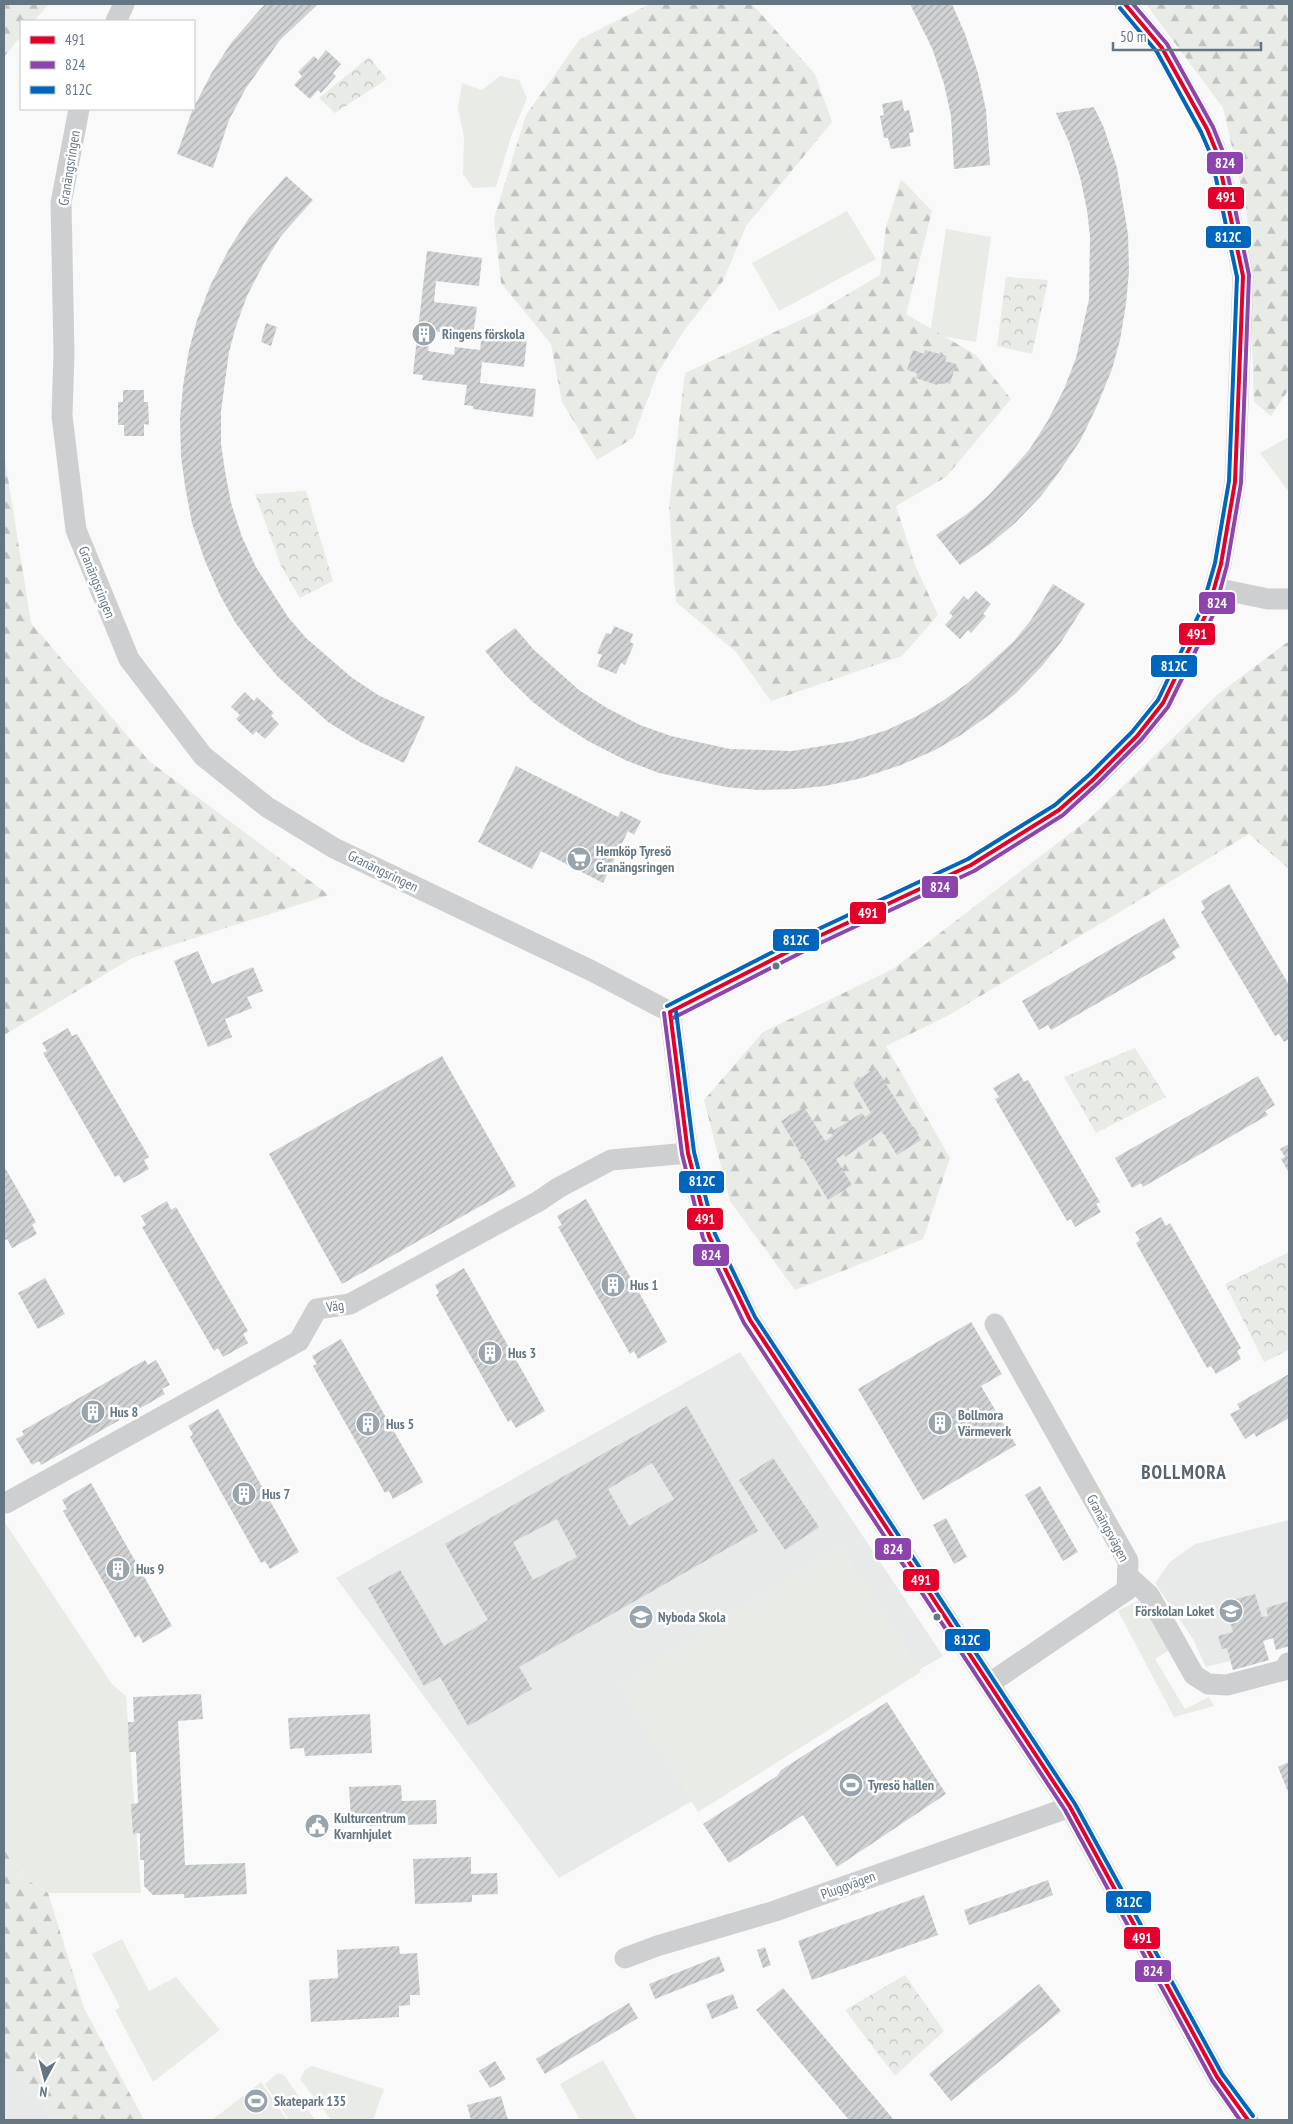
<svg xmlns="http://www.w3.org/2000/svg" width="1293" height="2124" font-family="'PT Sans Narrow',sans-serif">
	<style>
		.built { fill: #e8e9e9 }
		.green { fill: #e8ebe6 }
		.forest { fill: url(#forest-firs) }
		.park { fill: url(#park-crowns) }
		.building { fill: url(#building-hatch); fill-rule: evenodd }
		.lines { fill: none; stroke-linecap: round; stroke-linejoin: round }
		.street { stroke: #cecfd0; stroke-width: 21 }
		.bus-1-casing { stroke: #fff; stroke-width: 8 }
		.bus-2-casing { stroke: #fff; stroke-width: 8 }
		.bus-3-casing { stroke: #fff; stroke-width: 8 }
		.bus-1 { stroke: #e4002b; stroke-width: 4 }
		.bus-2 { stroke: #8e44ad; stroke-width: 4 }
		.bus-3 { stroke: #0065bd; stroke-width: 4 }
		.bus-dot { fill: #657683; stroke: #fff; stroke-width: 2 }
		.labels { text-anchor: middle; stroke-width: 5; stroke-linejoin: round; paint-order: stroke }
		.street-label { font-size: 14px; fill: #657683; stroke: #fff }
		.poi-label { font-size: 14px; font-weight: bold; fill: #657683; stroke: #fff; text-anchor: start }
		.district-label { font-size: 19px; font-weight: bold; letter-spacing: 1px; fill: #57646e; stroke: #fff }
		.line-badge { stroke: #fff; stroke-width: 2 }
		.badge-label { font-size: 14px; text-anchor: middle; font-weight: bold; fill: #fff }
	</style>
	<defs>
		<pattern id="forest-firs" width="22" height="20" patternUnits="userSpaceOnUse" patternTransform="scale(1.25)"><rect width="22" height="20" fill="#e8ebe6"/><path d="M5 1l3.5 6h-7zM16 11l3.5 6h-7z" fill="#c0c3c0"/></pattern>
		<pattern id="park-crowns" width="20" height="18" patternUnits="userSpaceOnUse" patternTransform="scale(1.25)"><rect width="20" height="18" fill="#e8ebe6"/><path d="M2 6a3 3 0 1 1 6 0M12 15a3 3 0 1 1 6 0" fill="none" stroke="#c0c3c0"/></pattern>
		<pattern id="building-hatch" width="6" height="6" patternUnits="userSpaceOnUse" patternTransform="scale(1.25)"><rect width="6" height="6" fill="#d0d2d3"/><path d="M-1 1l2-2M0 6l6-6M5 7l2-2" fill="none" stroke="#acafb1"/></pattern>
	</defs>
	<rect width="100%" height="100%" fill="#f9f9f9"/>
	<!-- built -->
	<path class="built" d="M740,1352L943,1656L559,1878L336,1578Z
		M1289,1520V1646L1276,1650L1273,1638L1263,1641L1269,1660L1233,1670L1230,1661L1206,1667L1193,1639L1155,1583L1170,1562L1195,1544Z
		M4,2056L55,2120H4Z"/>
	<!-- green -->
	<path class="green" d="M500,76L519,80L527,98L511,137L496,187L473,188L463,174L464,138L458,108L462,83L482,90Z
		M847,211L876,259L779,311L752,263Z
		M946,229L991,237L976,342L930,334Z
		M1289,437V492L1260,453Z
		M4,1521L112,1684L126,1696L141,1893H48L19,1875L4,1849Z
		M840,1545L921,1672L698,1812L618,1685Z
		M1141,1599L1169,1650L1155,1659L1185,1709L1209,1697L1214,1706L1174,1717L1118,1611Z
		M122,1939L149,1991L176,1977L220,2030L153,2082L115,2010L120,2007L92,1954Z
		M603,2060L637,2120H580L560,2084Z
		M312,2066L384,2089L373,2120H331L300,2079L305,2070Z
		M278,2073L284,2075L315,2120H289L265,2084Z
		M261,2082L287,2120H212Z"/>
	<!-- forest -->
	<path class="forest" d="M4,4H49L34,21H21V36L4,57Z
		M650,4H752L815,74L832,122L746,226L723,281L683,332L657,374L633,438L597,460L562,402L551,344L501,283L494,218L526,115L580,39Z
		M1146,4H1289V389L1271,416L1254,402L1247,212L1223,108Z
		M901,179L932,211L906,314L976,355L1011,399L946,477L896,506L915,565L938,615L902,656L771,701L736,652L676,602L669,507L685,373L816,313L880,275L886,227Z
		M4,453L31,623L149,761L329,895L132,958L4,1035Z
		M1289,641V869L1249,834L949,1015L886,1046L950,1158L923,1239L795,1290L730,1201L704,1100L763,1032L893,969L1089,819L1217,695Z
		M4,1849L19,1875L48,1893L84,2008L144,2120H55L4,2056Z"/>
	<!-- park -->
	<path class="park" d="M369,57L387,79L335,113L319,98Z
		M1006,277L1048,280L1032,354L997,346Z
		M306,491L333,581L300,598L281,566L255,494Z
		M1135,1048L1166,1097L1096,1133L1064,1077Z
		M1289,1252V1350L1264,1362L1225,1284Z
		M905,1975L944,2031L895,2076L845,2010Z"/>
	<!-- building -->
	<path class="building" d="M265,4H318L280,40L246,88L229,120L213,168L177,154L192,111L211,74L231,43Z
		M910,4H952L965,34L978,73L986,110L990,165L954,169L951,116L944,84L932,48Z
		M326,50L341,64L333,73L336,76L321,93L318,90L310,99L294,85L302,76L298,72L314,56L318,60Z
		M902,100L904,111L909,110L914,132L909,133L911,146L891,149L888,138H884L880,116L884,115L882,104Z
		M1094,107L1104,128L1117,168L1128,234L1129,271L1126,304L1120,340L1112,369L1097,406L1080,441L1059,472L1041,496L1015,523L990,544L960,565L936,535L967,514L989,495L1029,450L1047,422L1064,389L1076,358L1089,299L1090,237L1087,210L1080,177L1069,142L1056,113Z
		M286,176L313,200L281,236L264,263L247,296L236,326L229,352L221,411V444L225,471L231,503L242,537L256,567L288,617L306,638L351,677L378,695L425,717L404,763L360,742L328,722L278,677L257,652L235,622L220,595L205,561L192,523L185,486L181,456L180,419L183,386L189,350L197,320L210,286L229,249L249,218Z
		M427,251L482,258L479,286L436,281L434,302L477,307L473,336L431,331L428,351L454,355L455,347L480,350L482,333L527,338L524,367L482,362L480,383L536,389L533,417L473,409V406L464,405L467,385L422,380L423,375L413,374Z
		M266,323L277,327L271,346L261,342Z
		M913,350L924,354L925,350L947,356L945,361L956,364L950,384L939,380L937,385L916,378L917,373L907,370Z
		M123,390H144V402H148L149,425L144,424V436H124V425H118V402H123Z
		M1053,584L1085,604L1061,642L1042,666L1016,693L992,713L961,735L935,750L901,765L862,778L825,786L795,789L758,790L726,787L659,773L625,760L588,741L557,721L533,702L506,676L485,651L515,628L534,650L579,690L607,708L640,725L671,736L730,749L792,751L852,741L887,730L917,716L941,702L968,683L1014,641L1031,620Z
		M976,591L991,604L983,614L986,616L971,633L968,630L960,639L945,625L953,616L949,613L964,596L968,600Z
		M614,626L633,634L630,642L634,644L625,665L621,663L616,674L597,666L602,655L597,653L606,633L611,634Z
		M245,692L254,701L257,697L274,713L271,716L279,724L265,739L256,731L253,735L236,719L240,715L231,707Z
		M516,766L618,817L621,811L641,821L634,835L628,831L603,883L541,851L532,869L478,842Z
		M1229,884L1289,985V1039L1284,1042L1279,1034L1275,1036L1201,912L1205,909L1201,901Z
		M1164,918L1180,947L1172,952L1176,958L1051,1030L1048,1025L1039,1030L1022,1001Z
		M198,951L212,984L253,967L263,991L247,997L252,1008L225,1019L232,1037L208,1047L174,961Z
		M68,1028L72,1036L77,1034L149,1157L144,1160L149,1169L124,1183L119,1175L115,1177L43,1053L47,1051L42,1043Z
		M442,1056L516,1186L342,1284L269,1154Z
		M876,1068L921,1140L897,1155L882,1131L845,1157L844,1154L836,1159L852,1185L828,1200L781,1121L804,1107L825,1141L833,1136L831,1132L862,1113L865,1117L871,1113L853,1083Z
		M1019,1073L1024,1082L1028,1080L1100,1202L1096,1204L1101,1212L1075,1227L1071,1219L1067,1221L995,1099L999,1097L993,1088Z
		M1258,1076L1275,1105L1265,1111L1268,1115L1143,1187L1141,1183L1132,1188L1115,1158Z
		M1289,1144V1173L1281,1159L1285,1157L1280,1149Z
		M4,1166L36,1222L32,1225L37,1234L12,1248L7,1239L4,1241Z
		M586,1199L667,1342L638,1359L634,1351L630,1354L558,1227L562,1225L557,1216Z
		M167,1201L171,1210L176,1207L248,1331L243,1334L248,1343L223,1357L218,1348L214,1351L142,1227L146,1225L141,1216Z
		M1161,1217L1166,1226L1170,1223L1241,1348L1237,1351L1241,1359L1216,1374L1211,1366L1207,1368L1136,1243L1140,1240L1135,1232Z
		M464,1268L545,1411L516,1428L511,1420L508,1422L436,1295L439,1293L435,1285Z
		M45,1278L65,1314L38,1329L18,1293Z
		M971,1322L1002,1374L981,1386L1016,1445L923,1500L858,1389Z
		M341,1339L423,1482L393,1499L389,1491L385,1493L313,1366L317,1364L312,1356Z
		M145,1360L148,1365L156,1360L170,1385L162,1389L165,1394L41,1465L39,1461L32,1465L16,1439L24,1435L22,1431Z
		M1289,1374V1418L1256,1437L1254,1433L1245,1439L1230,1414L1240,1409L1237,1404Z
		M687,1406L758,1531L519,1667L532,1689L468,1726L440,1677L424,1686L368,1588L400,1570L444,1646L488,1620L445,1544ZM652,1463L674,1499L629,1526L608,1489ZM557,1519L577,1557L533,1580L513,1542Z
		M218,1409L299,1552L270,1569L265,1561L261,1563L190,1437L193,1434L188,1426Z
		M773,1458L819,1527L785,1550L739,1480Z
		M91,1483L172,1626L143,1643L139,1635L135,1638L63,1511L67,1509L62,1500Z
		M1040,1486L1078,1552L1063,1561L1025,1495Z
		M946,1518L967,1557L954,1564L933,1525Z
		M1255,1594L1262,1617L1268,1616L1266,1608L1289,1601V1646L1276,1650L1273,1638L1263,1641L1269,1660L1233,1670L1227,1648L1222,1649L1218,1636L1233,1632L1225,1602Z
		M201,1694L203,1719L178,1721L185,1865L245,1863L247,1894L184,1898V1894L153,1895L144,1886V1860H140V1833L133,1834L131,1804L138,1803L136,1752H129L128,1722H134L133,1697Z
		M887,1702L946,1794L837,1867L803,1815L729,1863L703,1824L777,1776L781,1770Z
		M370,1714L372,1753L305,1756L304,1748L290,1749L288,1718Z
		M1289,1762V1794L1278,1767Z
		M401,1785L402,1801L436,1800L437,1824L367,1826V1818L351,1819L349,1787Z
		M471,1857V1874L497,1873L498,1894L472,1895V1902L415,1904L413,1859Z
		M1048,1880L1053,1895L969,1925L964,1910Z
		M924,1895L938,1935L812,1980L798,1941Z
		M399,1946L400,1954L417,1953L420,1995H410V2005L399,2006V2017L311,2022L309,1980L338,1978L337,1950Z
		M765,1947L771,1965L763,1968L757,1950Z
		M719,1956L725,1971L655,1999L649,1984Z
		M1039,1984L1061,2011L951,2101L929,2074Z
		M783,1988L894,2120H849L756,2010Z
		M733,1994L738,2008L712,2019L706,2004Z
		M629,2003L638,2018L545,2074L536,2059Z
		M495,2061L506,2079L490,2088L479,2071Z
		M501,2096L508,2120H471L467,2105Z"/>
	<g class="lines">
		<!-- street -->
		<path class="street" d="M116,21L124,4
			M79,109L61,203L64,353L62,416L76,530L129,659L203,756L267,807L334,848L592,971L670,1012
			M1215,588L1268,599H1289
			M670,1012L815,938L971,865L1059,810L1094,779L1137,736L1163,703L1208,610L1221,564L1235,482L1243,276L1217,153L1207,129L1162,48L1125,4
			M670,1012L688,1153L709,1236L750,1320L1070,1807L1217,2077L1248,2120
			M6,1503L299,1341L317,1309L350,1304L539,1201L558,1188L611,1160L688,1153
			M1128,1576L1149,1595L1194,1675L1208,1684L1227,1685L1284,1670L1288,1663
			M990,1683L1127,1590L1128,1561L995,1324
			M625,1958L657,1946L775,1911L1070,1807"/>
		<defs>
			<path id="bus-1" d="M670,1012L815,938L971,865L1059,810L1094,779L1137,736L1163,703L1208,610L1221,564L1235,482L1243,276L1217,153L1207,129L1162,48L1125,4
				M670,1012L688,1153L709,1236L750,1320L1070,1807L1217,2077L1248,2120"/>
			<path id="bus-2" d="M664,1013L682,1154L703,1238L744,1323L1065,1810L1212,2080L1240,2120
				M673,1018L818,944L974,871L1063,815L1098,783L1141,740L1168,707L1214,613L1227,565L1241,483L1249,275L1223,152L1213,127L1167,44L1133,4"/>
			<path id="bus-3" d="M667,1006L812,932L968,859L1055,805L1090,774L1132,732L1158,700L1202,608L1215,563L1229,481L1237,277L1211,155L1201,132L1157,52L1120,8
				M676,1011L694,1152L715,1234L755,1317L1075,1804L1222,2074L1253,2116"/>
		</defs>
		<!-- bus-1 casing -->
		<use href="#bus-1" class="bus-1-casing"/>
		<!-- bus-2 casing -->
		<use href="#bus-2" class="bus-2-casing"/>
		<!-- bus-3 casing -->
		<use href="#bus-3" class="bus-3-casing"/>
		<!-- bus-1 -->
		<use href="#bus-1" class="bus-1"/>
		<!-- bus-2 -->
		<use href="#bus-2" class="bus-2"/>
		<!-- bus-3 -->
		<use href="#bus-3" class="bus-3"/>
	</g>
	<!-- icons -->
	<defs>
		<symbol id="building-disc" viewBox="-11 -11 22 22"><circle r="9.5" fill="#99a4ac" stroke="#fff"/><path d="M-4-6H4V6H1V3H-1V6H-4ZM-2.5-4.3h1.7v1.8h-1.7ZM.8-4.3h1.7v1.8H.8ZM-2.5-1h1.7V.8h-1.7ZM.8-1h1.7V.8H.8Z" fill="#fff"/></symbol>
		<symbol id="supermarket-disc" viewBox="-11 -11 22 22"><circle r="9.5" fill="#99a4ac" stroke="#fff"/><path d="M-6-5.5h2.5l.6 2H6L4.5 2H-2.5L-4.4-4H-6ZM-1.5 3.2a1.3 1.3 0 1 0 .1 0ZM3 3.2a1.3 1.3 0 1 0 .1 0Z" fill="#fff"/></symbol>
		<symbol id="school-disc" viewBox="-11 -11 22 22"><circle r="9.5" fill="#99a4ac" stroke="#fff"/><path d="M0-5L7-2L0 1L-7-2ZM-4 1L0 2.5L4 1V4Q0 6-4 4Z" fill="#fff"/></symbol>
		<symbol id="stadium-disc" viewBox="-11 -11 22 22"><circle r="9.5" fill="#99a4ac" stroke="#fff"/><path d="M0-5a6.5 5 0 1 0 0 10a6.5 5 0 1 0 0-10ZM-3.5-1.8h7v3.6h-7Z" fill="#fff"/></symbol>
		<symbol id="civic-disc" viewBox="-11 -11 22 22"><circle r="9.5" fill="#99a4ac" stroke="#fff"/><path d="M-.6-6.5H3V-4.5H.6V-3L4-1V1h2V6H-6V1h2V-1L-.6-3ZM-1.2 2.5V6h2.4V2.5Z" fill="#fff"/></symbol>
	</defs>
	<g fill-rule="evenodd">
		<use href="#building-disc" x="410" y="320" width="28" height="28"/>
		<use href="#supermarket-disc" x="565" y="845" width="28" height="28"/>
		<use href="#building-disc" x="599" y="1271" width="28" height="28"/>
		<use href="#building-disc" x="476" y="1339" width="28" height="28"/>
		<use href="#building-disc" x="79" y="1398" width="28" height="28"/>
		<use href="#building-disc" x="926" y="1409" width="28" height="28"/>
		<use href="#building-disc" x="354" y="1410" width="28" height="28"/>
		<use href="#building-disc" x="230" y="1480" width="28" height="28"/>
		<use href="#building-disc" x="104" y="1555" width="28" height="28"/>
		<use href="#school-disc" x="1217" y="1597" width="28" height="28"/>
		<use href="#school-disc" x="627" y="1603" width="28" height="28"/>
		<use href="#stadium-disc" x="837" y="1771" width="28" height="28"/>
		<use href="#civic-disc" x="303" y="1812" width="28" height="28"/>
		<use href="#stadium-disc" x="242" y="2087" width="28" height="28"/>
	</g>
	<!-- markers -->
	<g class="bus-dot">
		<circle cx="776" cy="966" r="4.5"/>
		<circle cx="937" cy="1617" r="4.5"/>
	</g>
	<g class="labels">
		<!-- street labels -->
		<g class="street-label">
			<text transform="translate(69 168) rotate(-81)" y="5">Granängsringen</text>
			<text transform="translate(97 582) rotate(68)" y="5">Granängsringen</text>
			<text transform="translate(383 871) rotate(26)" y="5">Granängsringen</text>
			<text transform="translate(335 1306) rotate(-8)" y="5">Väg</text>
			<text transform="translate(1108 1528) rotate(62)" y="5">Granängsvägen</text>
			<text transform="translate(848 1885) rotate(-20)" y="5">Pluggvägen</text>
		</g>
		<!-- poi labels -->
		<g class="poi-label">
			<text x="442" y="339">Ringens förskola</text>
			<text x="596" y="856">Hemköp Tyresö<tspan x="596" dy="16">Granängsringen</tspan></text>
			<text x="630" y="1290">Hus 1</text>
			<text x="508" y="1358">Hus 3</text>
			<text x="110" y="1417">Hus 8</text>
			<text x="958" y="1420">Bollmora<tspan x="958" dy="16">Värmeverk</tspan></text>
			<text x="386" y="1429">Hus 5</text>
			<text x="262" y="1499">Hus 7</text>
			<text x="136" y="1574">Hus 9</text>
			<text x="1214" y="1616" text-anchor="end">Förskolan Loket</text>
			<text x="658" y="1622">Nyboda Skola</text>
			<text x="868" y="1790">Tyresö hallen</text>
			<text x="334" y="1823">Kulturcentrum<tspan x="334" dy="16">Kvarnhjulet</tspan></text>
			<text x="274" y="2106">Skatepark 135</text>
		</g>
		<!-- district labels -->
		<g class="district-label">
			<text x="1184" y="1479">BOLLMORA</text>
		</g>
	</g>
	<g class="line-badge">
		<rect x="1206" y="151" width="38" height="24" rx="5" fill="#8e44ad"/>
		<rect x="1207" y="186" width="38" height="24" rx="5" fill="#e4002b"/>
		<rect x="1205" y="225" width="47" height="24" rx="5" fill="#0065bd"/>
		<rect x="1198" y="591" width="38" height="24" rx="5" fill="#8e44ad"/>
		<rect x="1178" y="622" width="38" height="24" rx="5" fill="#e4002b"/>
		<rect x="1150" y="654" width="48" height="24" rx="5" fill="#0065bd"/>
		<rect x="921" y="875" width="38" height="24" rx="5" fill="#8e44ad"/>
		<rect x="849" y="901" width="38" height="24" rx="5" fill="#e4002b"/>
		<rect x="772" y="928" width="48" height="24" rx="5" fill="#0065bd"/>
		<rect x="678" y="1170" width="47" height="24" rx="5" fill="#0065bd"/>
		<rect x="686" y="1207" width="38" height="24" rx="5" fill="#e4002b"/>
		<rect x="692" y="1243" width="38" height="24" rx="5" fill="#8e44ad"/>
		<rect x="874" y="1537" width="38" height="24" rx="5" fill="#8e44ad"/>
		<rect x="902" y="1568" width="38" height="24" rx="5" fill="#e4002b"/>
		<rect x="944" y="1628" width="47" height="24" rx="5" fill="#0065bd"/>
		<rect x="1105" y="1890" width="47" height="24" rx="5" fill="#0065bd"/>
		<rect x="1123" y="1926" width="38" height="24" rx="5" fill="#e4002b"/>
		<rect x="1134" y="1959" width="38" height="24" rx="5" fill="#8e44ad"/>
	</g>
	<g class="badge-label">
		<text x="1225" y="168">824</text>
		<text x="1226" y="202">491</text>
		<text x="1228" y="242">812C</text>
		<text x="1217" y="608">824</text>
		<text x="1197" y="639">491</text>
		<text x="1174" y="671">812C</text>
		<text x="940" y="892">824</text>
		<text x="868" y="918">491</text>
		<text x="796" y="945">812C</text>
		<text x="702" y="1186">812C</text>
		<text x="705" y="1224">491</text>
		<text x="711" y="1260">824</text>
		<text x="893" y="1554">824</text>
		<text x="921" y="1585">491</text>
		<text x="967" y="1645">812C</text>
		<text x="1129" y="1907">812C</text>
		<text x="1142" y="1943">491</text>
		<text x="1153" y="1976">824</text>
	</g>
	<!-- border -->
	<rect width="1293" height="2124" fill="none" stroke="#657683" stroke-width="10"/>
	<!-- legend -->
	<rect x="20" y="20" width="175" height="90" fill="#ffffff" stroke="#c1c8cd"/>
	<rect x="30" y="36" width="25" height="8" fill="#e4002b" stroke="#c1c8cd"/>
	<text x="65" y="45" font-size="15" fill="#657683">491</text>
	<rect x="30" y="61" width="25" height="8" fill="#8e44ad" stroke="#c1c8cd"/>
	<text x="65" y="70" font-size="15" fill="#657683">824</text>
	<rect x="30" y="86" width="25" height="8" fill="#0065bd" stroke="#c1c8cd"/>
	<text x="65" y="95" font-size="15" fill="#657683">812C</text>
	<!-- north arrow -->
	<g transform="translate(45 2079) rotate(187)" stroke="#ffffff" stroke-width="4" paint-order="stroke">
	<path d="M0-4L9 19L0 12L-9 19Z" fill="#657683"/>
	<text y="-8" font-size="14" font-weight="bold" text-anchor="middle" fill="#657683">N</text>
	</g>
	<!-- scale -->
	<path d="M1113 42v8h148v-8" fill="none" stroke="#657683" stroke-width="2.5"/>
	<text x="1120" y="42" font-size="15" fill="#657683" stroke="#ffffff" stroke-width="4" paint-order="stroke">50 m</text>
</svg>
